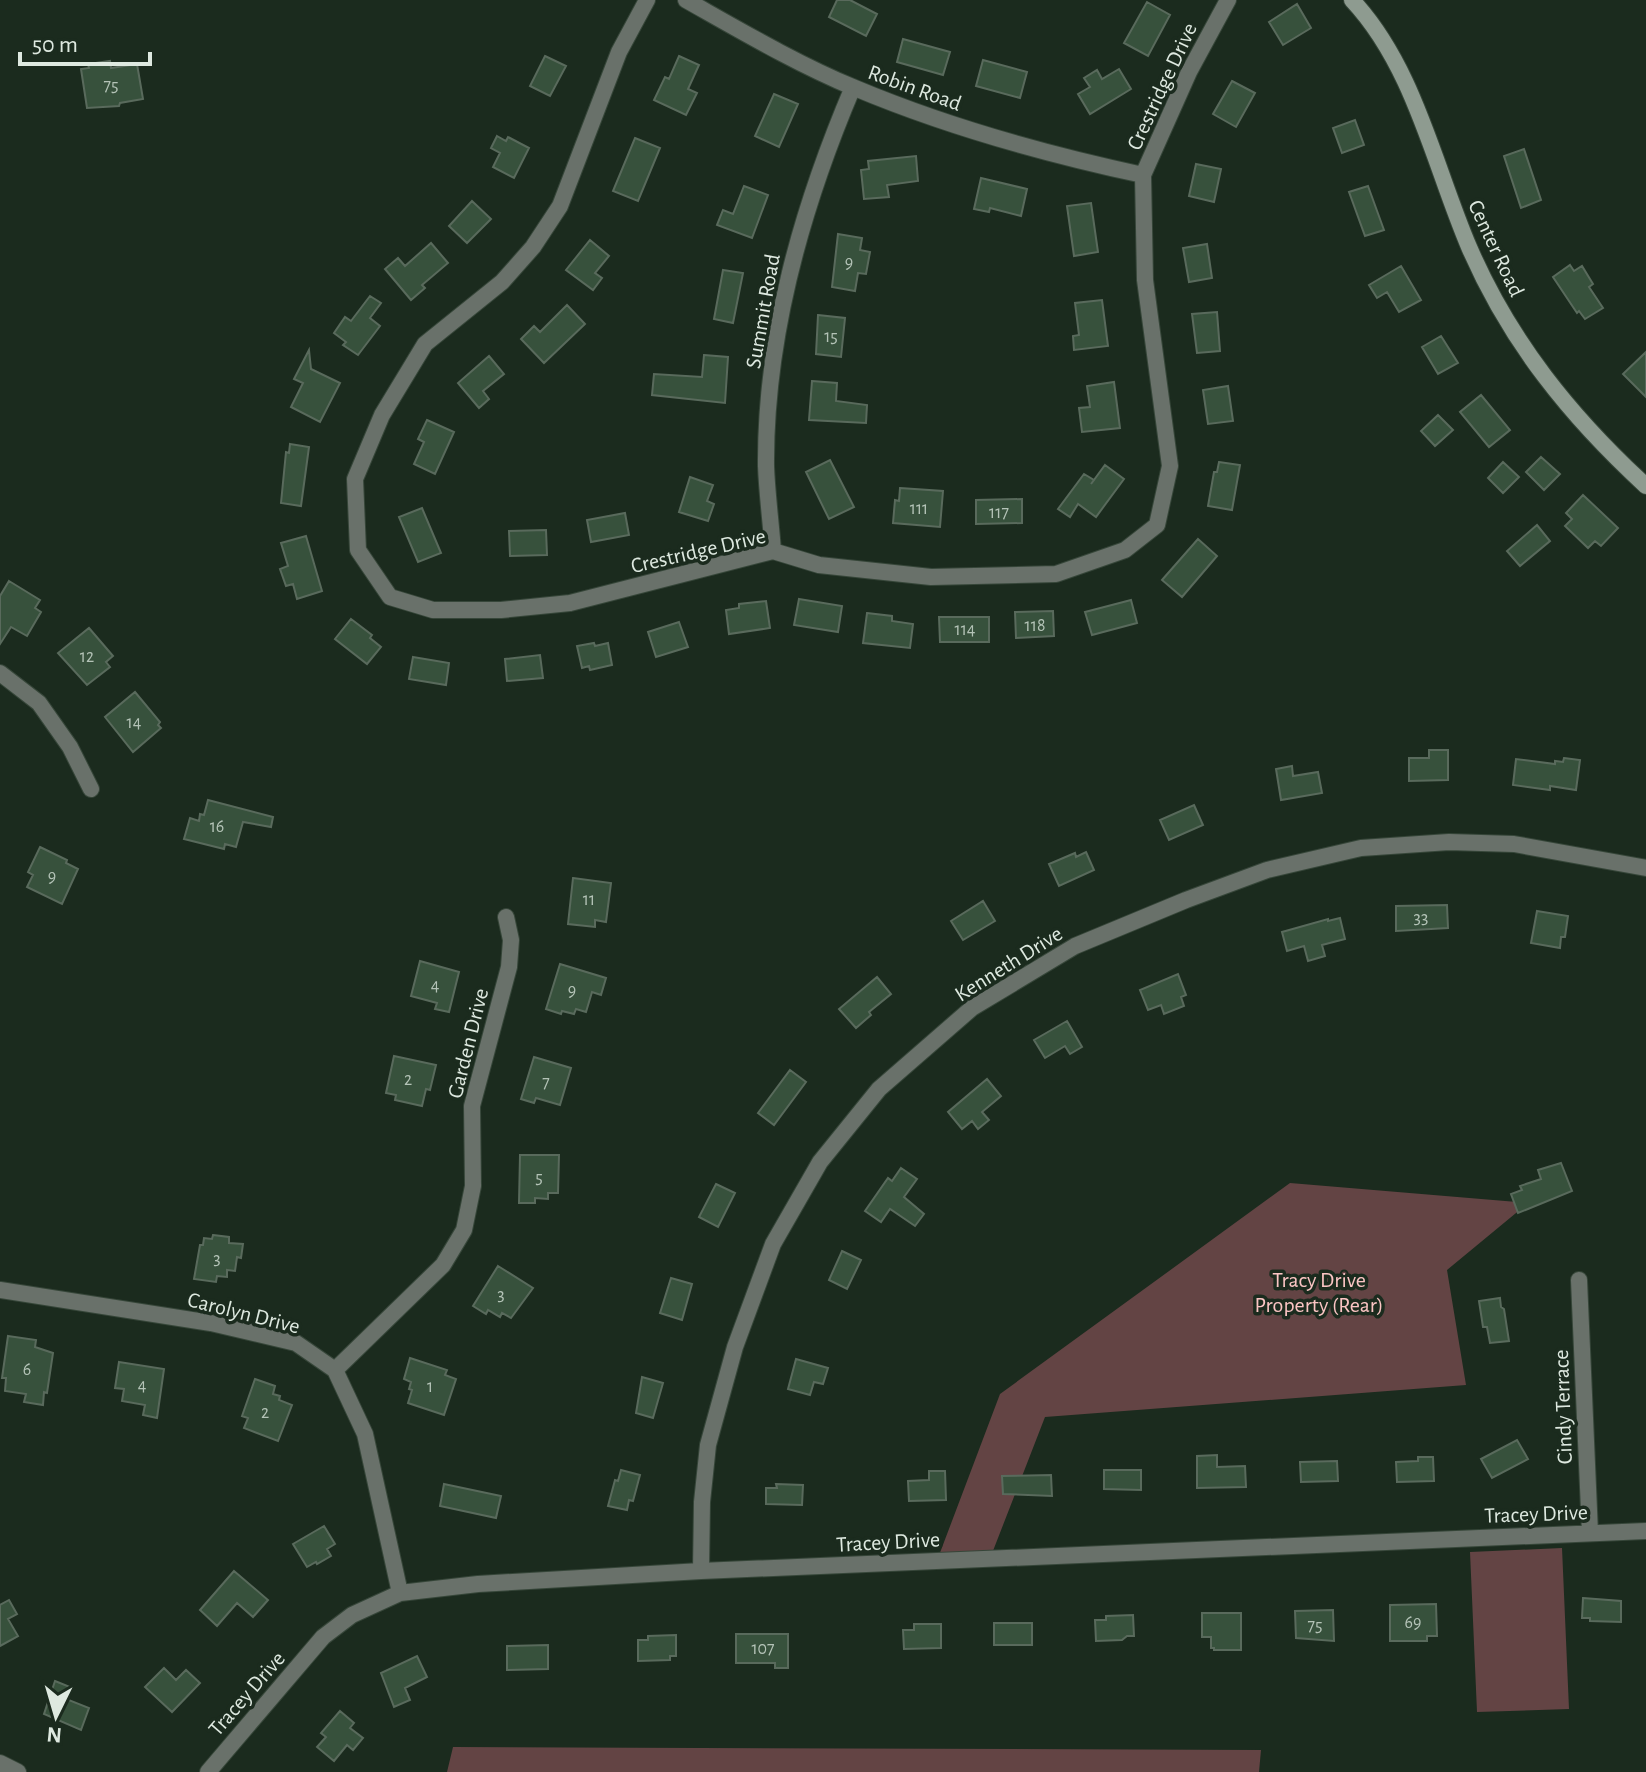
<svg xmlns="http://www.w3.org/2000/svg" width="1646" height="1772" font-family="'Alegreya Sans',sans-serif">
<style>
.green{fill:#634444}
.building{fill:#37513c;stroke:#596a5c;stroke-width:2}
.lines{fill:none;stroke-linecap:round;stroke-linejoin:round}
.street-casing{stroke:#364639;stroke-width:18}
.secondary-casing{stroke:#364639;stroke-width:18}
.street{stroke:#69716a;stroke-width:16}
.secondary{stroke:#8e9b90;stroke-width:16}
.labels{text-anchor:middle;stroke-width:7;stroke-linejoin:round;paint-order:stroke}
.number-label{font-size:18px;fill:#b4c3b7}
.street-label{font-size:22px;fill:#dee9e0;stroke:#1b2b1e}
.park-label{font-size:22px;fill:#fbc5c4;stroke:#1b2b1e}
</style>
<rect width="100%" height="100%" fill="#1b2b1e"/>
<path class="green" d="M1290 1183 1528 1203 1447 1270 1466 1385 1045 1417 991 1556 938 1558 1000 1394Z
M1562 1548 1569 1709 1477 1712 1470 1552Z
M453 1747 1261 1750 1259 1772H447Z"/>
<path class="building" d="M837 0H850L877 14 866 36 829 17Z
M1147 2 1170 15 1148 56 1124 43Z
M1297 4 1311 28 1283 45 1269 22Z
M903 39 950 52 943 75 897 62Z
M545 56 566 66 550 96 530 86Z
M679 56 699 65 688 89 697 93 686 115 654 100 665 77 669 79Z
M983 60 1027 72 1020 98 976 86Z
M110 61 111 68 137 64 143 99 120 103 119 106 87 108 81 69 89 68 88 64Z
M1119 69 1131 89 1090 114 1078 94 1090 87 1084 78 1097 70 1102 79Z
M1232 81 1255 93 1236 127 1213 114Z
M774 94 798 104 779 147 755 136Z
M1355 120 1364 145 1342 153 1333 128Z
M497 136 506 141 508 137 529 148 514 178 493 167 500 153 491 148Z
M635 138 660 148 638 201 613 191Z
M1524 149 1541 200 1521 208 1504 156Z
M916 156 918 181 887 185 889 197 864 199 861 170 869 169 868 161Z
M1196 164 1221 169 1214 202 1189 196Z
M981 178 1027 189 1021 216 990 208 989 212 974 209Z
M744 186 768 195 752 238 717 225 723 210 733 214Z
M1368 186 1384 230 1365 236 1349 192Z
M472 201 491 219 467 243 449 226Z
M1091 203 1098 252 1074 256 1067 206Z
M838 234 862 238 860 250 870 252 866 274 858 273 855 291 832 287Z
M590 240 609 256 595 273 602 278 593 290 566 270Z
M431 243 448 263 422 285 425 288 411 300 385 269 398 258 405 266Z
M1207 244 1212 278 1189 282 1183 248Z
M1570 265 1574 271 1582 266 1593 284 1589 287 1603 308 1585 319 1579 311 1577 313 1553 277Z
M1401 266 1421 300 1399 312 1387 292 1377 298 1369 285Z
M723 270 743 273 733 323 714 319Z
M370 296 381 303 370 318 380 326 358 355 343 345 346 342 334 333 345 317 351 321Z
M1102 300 1108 346 1074 350 1073 336 1079 335 1075 303Z
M567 305 585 324 544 363 521 339 534 326 540 332Z
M1217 312 1220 351 1197 353 1192 314Z
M818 315 845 318 841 357 816 354Z
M1441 336 1458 363 1438 374 1422 347Z
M309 350 311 369 340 383 320 422 291 407 303 383 294 379Z
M1646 352V397L1623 374Z
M704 355 728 357 725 403 652 395 654 374 702 377Z
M489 356 504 374 483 391 489 399 479 408 458 383Z
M812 381 837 383 836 401 867 405 866 423 809 420Z
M1114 382 1120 428 1082 432 1079 408 1090 407 1087 386Z
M1228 386 1233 421 1208 424 1203 390Z
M1481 395 1510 430 1489 447 1460 412Z
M1438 415 1453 430 1435 446 1421 431Z
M427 420 454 432 435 474 414 464 424 442 418 439Z
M290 444 309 447 301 506 281 503 286 452 289 453Z
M1541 457 1560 474 1544 490 1526 472Z
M830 460 854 507 829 519 806 472Z
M1219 462 1240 465 1232 510 1208 506 1214 472H1217Z
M1503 462 1519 477 1503 493 1488 478Z
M1105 465 1124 479 1096 517 1078 504 1070 517 1058 509 1084 474 1094 480 1091 484Z
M690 477 713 485 707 501 714 504 708 521 679 512Z
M900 488 943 491 940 527 893 523 895 500 899 501Z
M1583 495 1618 528 1601 546 1595 541 1588 548 1565 526 1572 519 1566 513Z
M1022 499V523L976 524V500Z
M422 508 441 553 418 562 399 517Z
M625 513 629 535 591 542 587 520Z
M1537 525 1550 541 1520 566 1507 551Z
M546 530 547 555 510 556 509 531Z
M306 536 322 591 297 599 293 584 286 586 280 569 288 566 281 543Z
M1198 539 1217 556 1182 597 1162 580Z
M9 581 40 600 35 608 41 612 27 636 11 627 0 644V596Z
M799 599 842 606 838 632 794 625Z
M1131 600 1137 623 1092 635 1085 612Z
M766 601 770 628 729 634 726 610 739 608V604Z
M1053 611 1054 636 1016 638 1015 612Z
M867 613 892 616V621L913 624 910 648 863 643Z
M939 617H989V642H940Z
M351 619 372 635 370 638 381 647 367 664 335 639Z
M679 622 688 647 656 657 648 632Z
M89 628 113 656 106 662 110 667 87 685 58 653Z
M594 643 595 646 608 643 612 665 590 670 589 666 582 668 577 646Z
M540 655 543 678 507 681 505 659Z
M413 657 449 663 446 685 409 679Z
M135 692 160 722 158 725 161 728 133 752 105 717Z
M1429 750H1448V780L1409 781V758H1429Z
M1564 758 1580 760 1576 790 1550 786V790L1513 785 1516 759 1555 764V761L1563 762Z
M1292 766 1293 776 1318 772 1322 793 1281 800 1276 769Z
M208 800 273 817 271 827 243 822 236 847 225 844 224 849 184 839 190 818 199 821 200 814 204 815Z
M1194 805 1203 825 1169 840 1160 820Z
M40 847 67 860 66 863 78 869 62 904 27 887 33 875 28 872Z
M1086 852 1094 870 1059 886 1049 864 1075 853 1076 857Z
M573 878 611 883 606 922 595 920V927L568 924Z
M983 901 995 921 963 940 951 921Z
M1447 905 1448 928 1396 931V906Z
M1537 911 1568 916 1565 937H1561L1560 948 1531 943Z
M1340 918 1345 939 1322 945 1325 956 1308 961 1304 946 1287 951 1282 932 1328 919V921Z
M420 961 459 972 449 1012 435 1009 437 1003 411 996Z
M560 964 606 978 601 995 592 992 586 1012 576 1009 574 1014 562 1011 561 1014 546 1009Z
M1178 974 1186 995 1181 997 1184 1006 1164 1014 1161 1005 1148 1010 1140 990Z
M877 977 891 994 869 1012 871 1015 856 1028 839 1009Z
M1067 1021 1082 1047 1070 1054 1065 1046 1045 1058 1034 1040Z
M394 1056 436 1065 430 1090 426 1089 422 1106 395 1100 396 1095 386 1093Z
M534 1057 571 1068 560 1105 536 1098 534 1103 521 1099Z
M790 1070 806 1082 774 1125 758 1113Z
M987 1079 1001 1096 982 1112 989 1120 978 1129 972 1121 962 1129 948 1112Z
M520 1155H559L558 1193H548V1199L535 1198V1203H519Z
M1561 1163 1572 1191 1518 1213 1511 1194 1522 1190 1520 1186 1541 1179 1538 1170Z
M901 1168 917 1179 904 1197 924 1214 915 1226 890 1209 881 1222 865 1211 888 1178 892 1181Z
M716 1184 735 1193 718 1227 699 1217Z
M213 1235 229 1237V1243L243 1244 241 1258 237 1257 235 1271 227 1270V1277L217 1276 216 1282 194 1279 200 1245H203L204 1238 212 1239Z
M842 1251 861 1260 847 1289 829 1280Z
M498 1266 533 1288 511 1318 502 1313 500 1317 488 1310 486 1314 473 1306Z
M671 1278 692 1284 682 1320 660 1313Z
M1500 1298 1501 1307 1504 1309 1509 1341 1490 1343 1487 1327H1483L1479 1301Z
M8 1336 36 1340 35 1347 53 1353 47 1393 44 1392 43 1405 24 1402 26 1394 5 1391 6 1378H2Z
M410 1358 447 1370 445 1375 456 1379 444 1415 408 1403 412 1390 409 1389 411 1382 404 1379Z
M796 1359 828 1368 823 1384 814 1382 810 1395 788 1389Z
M119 1362 164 1369 157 1418 143 1415 145 1405 122 1401 124 1389 115 1388Z
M642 1377 663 1383 653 1418 636 1413Z
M255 1379 275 1386 273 1394 280 1396 279 1400 292 1405 278 1441 244 1428 248 1418 242 1416Z
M1517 1440 1528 1459 1492 1478 1481 1459Z
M1217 1455V1467L1245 1466 1246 1487 1197 1488V1456Z
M1418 1457H1433L1434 1481 1397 1482 1396 1462 1418 1461Z
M1337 1461 1338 1481 1301 1482 1300 1462Z
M621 1470 640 1475 633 1501 629 1500 627 1510 608 1506 615 1480 618 1481Z
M1104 1470H1141V1490L1104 1489Z
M929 1471H945L946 1500 909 1501 908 1481 929 1480Z
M1051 1475 1052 1496 1003 1494 1002 1476Z
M444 1484 501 1496 496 1518 440 1506Z
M776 1484 803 1485 802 1505 766 1504V1488H777Z
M324 1526 335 1544 327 1549 331 1556 317 1564 316 1562 307 1567 293 1544Z
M234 1571 268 1600 253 1617 237 1603 217 1626 200 1610Z
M1583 1598 1621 1601V1622L1590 1621V1618H1582Z
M9 1600 17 1614 8 1619 18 1636 0 1646V1605Z
M1436 1604 1437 1636H1427V1641H1390V1605Z
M1333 1610 1334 1641 1296 1638 1295 1611Z
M1202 1613H1241V1650H1214V1648H1211V1637H1202Z
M1133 1615 1134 1636H1127L1122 1640 1096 1641 1095 1620H1106V1616Z
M994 1623H1032V1645H994Z
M914 1624H941V1648L904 1649 903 1630H914Z
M736 1634H788V1668H775V1663H736Z
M676 1635V1656H670V1660L638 1661V1640H648V1636Z
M548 1645V1669L507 1670V1646Z
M417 1656 427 1677 405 1688 410 1700 394 1707 381 1673Z
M164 1668 176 1680 186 1670 200 1683 172 1712 145 1687Z
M55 1681 70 1687 66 1699 89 1708 81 1730 44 1714Z
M340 1711 354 1723 350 1728 363 1738 353 1750 347 1745 334 1761 317 1747 326 1737 321 1733Z"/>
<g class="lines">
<defs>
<path id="street" d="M647 0 619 52 560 206 533 247 502 282 425 344 382 415 355 479 358 550 390 597 433 610H501L570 603 773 551 819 565 931 577 1056 574 1125 550 1157 525 1170 466 1145 280 1143 175 1189 72 1228 0
M686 0C741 31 797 64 855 88 948 127 1045 154 1143 175
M773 551C771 523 767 494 766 466 765 335 802 207 853 87
M0 673 39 703 70 747 91 789
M1579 1280 1590 1533
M0 1290 211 1323 296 1343 335 1370 365 1434 400 1593
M335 1370 443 1265 464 1230 473 1186 472 1106 509 967 511 940 506 917
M701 1571 702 1502 708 1445 735 1347 773 1244 820 1162 879 1089 972 1008 1075 946 1186 900 1267 870 1361 848 1449 842 1514 844 1646 868
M0 1763 18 1772
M208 1772 323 1637 352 1615 400 1593 478 1584 701 1571 1646 1531"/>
<path id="secondary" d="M1352 0C1414 66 1434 165 1469 247 1510 342 1571 417 1646 486"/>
</defs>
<use href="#street" class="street-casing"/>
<use href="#secondary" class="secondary-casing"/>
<use href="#street" class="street"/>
<use href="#secondary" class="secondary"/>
</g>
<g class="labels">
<g class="number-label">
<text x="111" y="91">75</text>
<text x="849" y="268">9</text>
<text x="831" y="342">15</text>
<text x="919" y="514">111</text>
<text x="999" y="518">117</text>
<text x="1035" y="631">118</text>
<text x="965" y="635">114</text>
<text x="87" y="662">12</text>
<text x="134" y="728">14</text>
<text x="217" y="832">16</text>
<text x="52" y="882">9</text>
<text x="589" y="905">11</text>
<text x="1421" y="923">33</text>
<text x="435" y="991">4</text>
<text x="572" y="996">9</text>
<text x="408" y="1085">2</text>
<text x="546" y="1088">7</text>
<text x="539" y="1183">5</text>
<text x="217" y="1264">3</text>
<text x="501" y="1300">3</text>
<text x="27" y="1375">6</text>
<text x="142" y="1391">4</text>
<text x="430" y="1392">1</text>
<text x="265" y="1418">2</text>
<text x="1413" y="1628">69</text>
<text x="1315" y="1631">75</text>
<text x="763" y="1654">107</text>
</g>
<g class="street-label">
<text transform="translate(1161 86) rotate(-65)" y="8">Crestridge Drive</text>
<text transform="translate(915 87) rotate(20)" y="8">Robin Road</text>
<text transform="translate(1497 248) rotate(65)" y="8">Center Road</text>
<text transform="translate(762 311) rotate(-80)" y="8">Summit Road</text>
<text transform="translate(698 550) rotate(-13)" y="8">Crestridge Drive</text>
<text transform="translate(1008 963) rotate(-32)" y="8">Kenneth Drive</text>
<text transform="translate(467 1043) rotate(-76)" y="8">Garden Drive</text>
<text transform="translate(244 1312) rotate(14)" y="8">Carolyn Drive</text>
<text transform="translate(1562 1407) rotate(-92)" y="8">Cindy Terrace</text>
<text transform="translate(1536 1513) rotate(-2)" y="8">Tracey Drive</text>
<text transform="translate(888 1541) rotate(-3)" y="8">Tracey Drive</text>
<text transform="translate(246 1693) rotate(-49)" y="8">Tracey Drive</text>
</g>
<g class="park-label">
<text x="1319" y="1287">Tracy Drive<tspan x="1319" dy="25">Property (Rear)</tspan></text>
</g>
</g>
<g transform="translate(56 1716) rotate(185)" stroke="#1b2b1e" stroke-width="6" paint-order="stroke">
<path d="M0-6L14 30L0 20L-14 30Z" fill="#dee9e0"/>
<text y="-12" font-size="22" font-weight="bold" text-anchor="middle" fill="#dee9e0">N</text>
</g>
<path d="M20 52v12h130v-12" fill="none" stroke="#dee9e0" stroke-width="4"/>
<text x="32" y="52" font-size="24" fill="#dee9e0" stroke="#1b2b1e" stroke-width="6" paint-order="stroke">50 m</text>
</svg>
